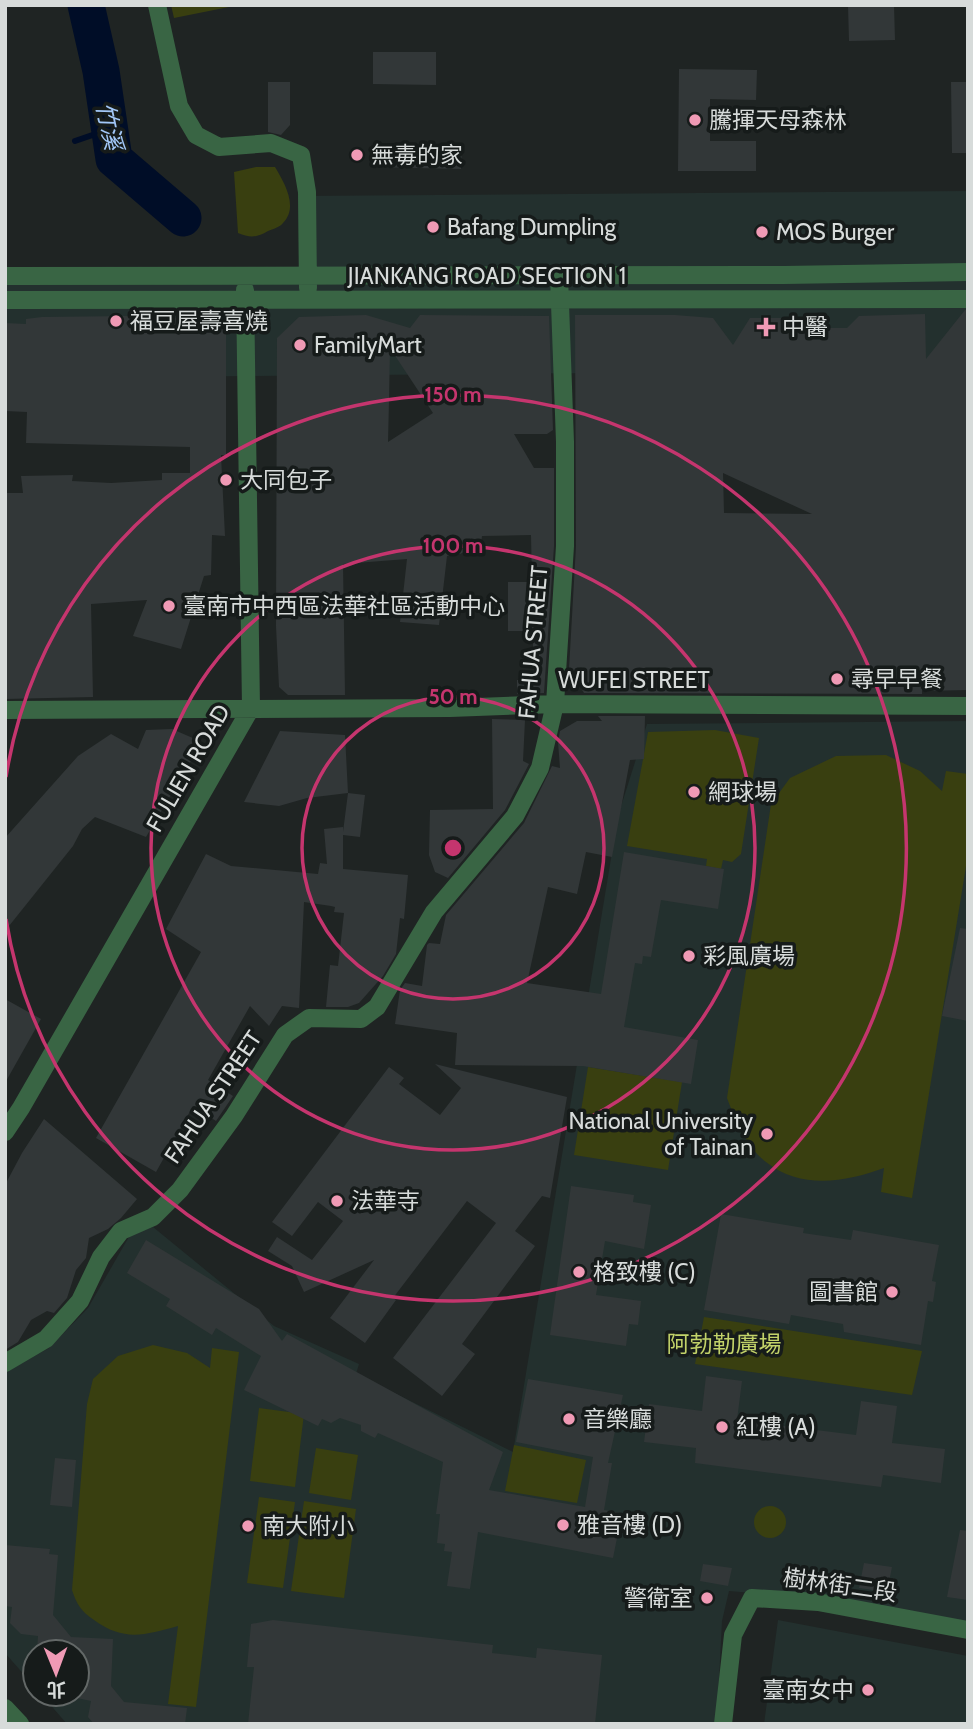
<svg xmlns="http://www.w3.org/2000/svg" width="973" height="1729" font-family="Cabin,'Noto Sans TC',sans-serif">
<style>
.built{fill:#23302e}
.green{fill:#393f10}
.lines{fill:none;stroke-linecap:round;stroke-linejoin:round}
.stream{stroke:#000d27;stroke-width:6}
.river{stroke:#000d27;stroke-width:37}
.building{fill:#323738;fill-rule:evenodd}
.minor{stroke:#396544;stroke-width:18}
.ring{fill:none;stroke:#c5356e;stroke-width:3.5}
.poi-dot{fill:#f09ab5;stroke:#161b1a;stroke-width:2.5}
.labels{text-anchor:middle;stroke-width:7;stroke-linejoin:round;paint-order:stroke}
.poi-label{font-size:23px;fill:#d7dbda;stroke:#161b1a;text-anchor:start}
.street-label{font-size:23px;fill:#d7dbda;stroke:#161b1a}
.park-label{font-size:23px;fill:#c2d269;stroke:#161b1a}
.water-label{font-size:24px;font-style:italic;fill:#a2c7f7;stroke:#161b1a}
.centre{fill:#c5356e;stroke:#161b1a;stroke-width:3.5}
.ring-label{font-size:21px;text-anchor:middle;font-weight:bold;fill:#c5356e;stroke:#161b1a;stroke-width:7;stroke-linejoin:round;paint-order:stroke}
</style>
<rect width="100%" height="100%" fill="#1f2423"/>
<path class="built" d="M968 191V370L5 378V279L299 274 298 196Z
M968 721V1625L808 1598 729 1591 722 1621 718 1699 728 1724H67L41 1694H77V1652H35V1687L5 1653V1372L49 1348 88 1308 130 1235 153 1227 274 1326 359 1364 356 1374 513 1452 618 816 647 724Z
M778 1620 968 1656V1724H764Z"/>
<path class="green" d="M171 5H239L174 18Z
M256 167H275C284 182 299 207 283 223 280 227 273 229 268 231 256 238 250 238 238 233L234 172Z
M715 730 759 738 741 854 732 862 723 860 721 869 706 866 707 859 627 846 648 732Z
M886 755 920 771 942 791 946 771 968 774V854L912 1198 881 1192 884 1168C846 1182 801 1190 766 1162 747 1148 735 1119 727 1098L771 804 790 778 836 756Z
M588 1067 682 1082 668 1170 574 1155Z
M704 1317 922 1351 912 1395 695 1364Z
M153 1345 187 1353 210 1368 212 1348 239 1352 196 1707 168 1704 178 1626C145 1635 124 1642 94 1620 81 1611 77 1605 72 1590L87 1404 93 1379 118 1356Z
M259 1408 304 1414 295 1487 250 1481Z
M514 1445 586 1460 577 1503 505 1491Z
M316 1448 358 1455 351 1500 309 1493Z
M259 1497 295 1502 283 1588 247 1583Z
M304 1501 356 1509 344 1598 291 1591Z
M754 1522a16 16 0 1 1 32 0a16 16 0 1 1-32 0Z"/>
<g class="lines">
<path class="stream" d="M75 141 110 129"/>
<path class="river" d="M86 5 101 71 114 159 183 218"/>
</g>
<path class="building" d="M848 5H894L895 40 849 41Z
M373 52H436V85L373 84Z
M679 69 757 70 756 100 710 99V141H756V171H678Z
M268 82H290V125L281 135 268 132Z
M951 82H968V153H952Z
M372 144 462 147 461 169 372 167Z
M965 310H968V690L922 691V694L584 693 569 669 576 546 575 315H675L713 318 733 345 750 318H789V328H847L859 316 925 314 926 359ZM723 473 812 514 724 513Z
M366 315 410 328 420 315 549 316 553 430 547 434H514L534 468H554V546L544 693 517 694V680L533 679V631H508V582H532L531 535 482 536 481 543 460 554 447 556 439 625 400 622 407 559 343 564 345 695H288L279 687 276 626 277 338 299 317ZM390 348 433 413 388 442 389 401Z
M42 317 130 316 213 319 226 331V455H221L225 536 212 535 211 575 204 576 181 649 133 636 147 600 91 604 93 697 5 699V493H23L21 476 73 475 72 481 111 483 162 480V473H190V447L26 443 27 412 5 411V323L26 324V319Z
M598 716H645L644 759 630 760 612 857 586 852 577 894 548 887 527 983 601 994 624 852 724 869 718 909 661 900 651 957 643 956 642 964 635 963 624 1027 698 1040 691 1084 583 1066 455 1065 457 1033 395 1024 400 990 405 983 422 986 427 945 429 943 440 944 446 915 524 823 552 766 560 768 558 742 560 731 577 721H602Z
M492 719 525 720 523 761 529 764 505 810 448 878 435 872 429 855 430 810 493 809Z
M172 729 202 742 146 837 95 817 82 829 73 846 5 931V838L78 756 111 734 138 749 146 730Z
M280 731 345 735 348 793 307 798 279 806 244 802Z
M348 793 365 795 360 837 343 835V869L408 875 404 919 400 918 396 954 383 976 359 1003 348 1007H326L330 965 338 966 344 913 334 912 335 907 331 906 304 902 299 1008 282 1006 269 1026 250 1006 208 1080 233 1096 216 1121 193 1106 156 1172 96 1138 201 952 166 929 206 854 231 866 318 874 320 863 327 864 324 829 343 827V832Z
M960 928 968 929V1021L942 1016Z
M5 999 41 1019 5 1083Z
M435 1064 567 1097 550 1198 542 1196 515 1231 535 1246 462 1344 475 1354 442 1396 393 1358 496 1223 467 1201 393 1298 396 1300 365 1343 330 1318 374 1260 304 1292 292 1266 268 1251 277 1237 312 1260 343 1221 318 1202 292 1236 272 1222 389 1067 404 1078 399 1084 440 1115 461 1088Z
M44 1119 137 1199 121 1218 108 1229 89 1238 86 1258 76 1270 67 1298 54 1313 47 1311 31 1320 18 1342 5 1350V1185L22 1153Z
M571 1186 634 1195 633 1202 651 1205 644 1249 605 1241 596 1295 641 1301 638 1325 629 1324 626 1346 550 1335Z
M721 1214 804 1228 803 1233 851 1240 853 1230 939 1245 932 1281 936 1282 933 1302 928 1301 921 1345 844 1332 843 1324 791 1315 789 1324 704 1310Z
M146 1240 259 1309 282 1341 287 1334 503 1452 489 1490 585 1507 593 1457 516 1442 528 1379 623 1395 608 1463H612L604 1510 622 1513 613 1558 478 1532 470 1589 447 1586 452 1552 444 1551 445 1544 437 1543 440 1514H436L443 1462 378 1433 375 1438 361 1431V1425L340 1418 331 1423 322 1419 318 1426 244 1390 261 1356 216 1328 212 1335 166 1306 170 1299 127 1273Z
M706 1376 742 1381 737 1420 856 1435 861 1401 897 1406 892 1443 945 1449 941 1483 883 1475 881 1487 695 1463 696 1448 644 1442 649 1404 702 1411Z
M55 1458 76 1460 72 1507 50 1505Z
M960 1530 968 1531V1600L947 1597Z
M5 1545 50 1549 49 1554 58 1555 53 1615 71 1637 113 1639 111 1686 124 1702 187 1708 185 1724H94L88 1717 91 1701 77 1698V1652H37L38 1636 21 1634 10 1623 12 1607 5 1606Z
M864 1563 892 1567 887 1592 859 1588Z
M703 1564 732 1568 728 1586 700 1581Z
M273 1620 493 1645 492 1653 536 1658 537 1648 602 1655 595 1724H248L254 1667H247L251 1624Z"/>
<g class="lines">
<path class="minor" d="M157 5 179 106 196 135 219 147 271 143 301 155 307 192 308 288
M5 276 784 275 968 272
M5 300 968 299
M5 710 450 708 555 704 968 706
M5 1132 21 1108 251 708 245 290
M5 1363 46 1339 80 1301 101 1257 121 1231 153 1217 180 1190 234 1116 285 1035 309 1018 361 1019 377 1007 434 912 515 816 540 768 555 704 565 546V442L559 276
M5 1708 20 1724
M723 1724 733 1635 752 1598 818 1602 968 1630"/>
</g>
<g class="ring">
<circle cx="453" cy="848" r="151"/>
<circle cx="453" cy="848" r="302"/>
<path d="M6 777A453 453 0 1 1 6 919"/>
</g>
<g class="poi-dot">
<circle cx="695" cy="120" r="7"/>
<circle cx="357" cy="155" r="7"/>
<circle cx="433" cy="227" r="7"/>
<circle cx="762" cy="232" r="7"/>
<circle cx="116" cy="321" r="7"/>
<path d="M762.5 316.5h7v7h7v7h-7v7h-7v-7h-7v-7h7z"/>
<circle cx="300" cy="345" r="7"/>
<circle cx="226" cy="480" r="7"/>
<circle cx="169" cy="606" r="7"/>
<circle cx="837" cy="679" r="7"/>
<circle cx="694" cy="792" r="7"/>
<circle cx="689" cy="956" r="7"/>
<circle cx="767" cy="1134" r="7"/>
<circle cx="337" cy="1201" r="7"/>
<circle cx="579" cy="1272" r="7"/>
<circle cx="892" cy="1292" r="7"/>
<circle cx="569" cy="1419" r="7"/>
<circle cx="722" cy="1427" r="7"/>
<circle cx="563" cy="1525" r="7"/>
<circle cx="248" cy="1526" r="7"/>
<circle cx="707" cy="1598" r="7"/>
<circle cx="868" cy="1690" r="7"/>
</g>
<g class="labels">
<g class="poi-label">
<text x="709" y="128">騰揮天母森林</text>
<text x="371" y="163">無毒的家</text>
<text x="447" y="235">Bafang Dumpling</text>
<text x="776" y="240">MOS Burger</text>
<text x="130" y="329">福豆屋壽喜燒</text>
<text x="782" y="335">中醫</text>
<text x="314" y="353">FamilyMart</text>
<text x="240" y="488">大同包子</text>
<text x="183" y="614">臺南市中西區法華社區活動中心</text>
<text x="851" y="687">尋早早餐</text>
<text x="708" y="800">網球場</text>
<text x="703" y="964">彩風廣場</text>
<text x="753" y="1129" text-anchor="end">National University<tspan x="753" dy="26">of Tainan</tspan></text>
<text x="351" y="1209">法華寺</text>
<text x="593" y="1280">格致樓 (C)</text>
<text x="878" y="1300" text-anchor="end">圖書館</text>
<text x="583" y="1427">音樂廳</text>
<text x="736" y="1435">紅樓 (A)</text>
<text x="577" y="1533">雅音樓 (D)</text>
<text x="262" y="1534">南大附小</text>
<text x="693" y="1606" text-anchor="end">警衛室</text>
<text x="854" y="1698" text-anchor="end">臺南女中</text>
</g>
<g class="street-label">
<text x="487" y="284">JIANKANG ROAD SECTION 1</text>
<text transform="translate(533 642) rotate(-85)" y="8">FAHUA STREET</text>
<text x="634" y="688">WUFEI STREET</text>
<text transform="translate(188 768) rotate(-60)" y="8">FULIEN ROAD</text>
<text transform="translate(213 1097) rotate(-56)" y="8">FAHUA STREET</text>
<text transform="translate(840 1585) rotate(8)" y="8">樹林街二段</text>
</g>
<g class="park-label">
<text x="724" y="1352">阿勃勒廣場</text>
</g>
<g class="water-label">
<text transform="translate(109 126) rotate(78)" y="8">竹溪</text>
</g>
</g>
<circle cx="453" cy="848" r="10" class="centre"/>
<g class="ring-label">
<text x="453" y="402">150 m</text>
<text x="453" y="553">100 m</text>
<text x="453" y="704">50 m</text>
</g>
<rect width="973" height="1729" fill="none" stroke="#d7dbda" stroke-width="14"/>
<g transform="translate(56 1673) rotate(179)"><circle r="33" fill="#161b1a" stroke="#636867" stroke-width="2"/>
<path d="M0-5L12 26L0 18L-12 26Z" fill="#f09ab5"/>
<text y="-10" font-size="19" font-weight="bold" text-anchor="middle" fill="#d7dbda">北</text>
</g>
</svg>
